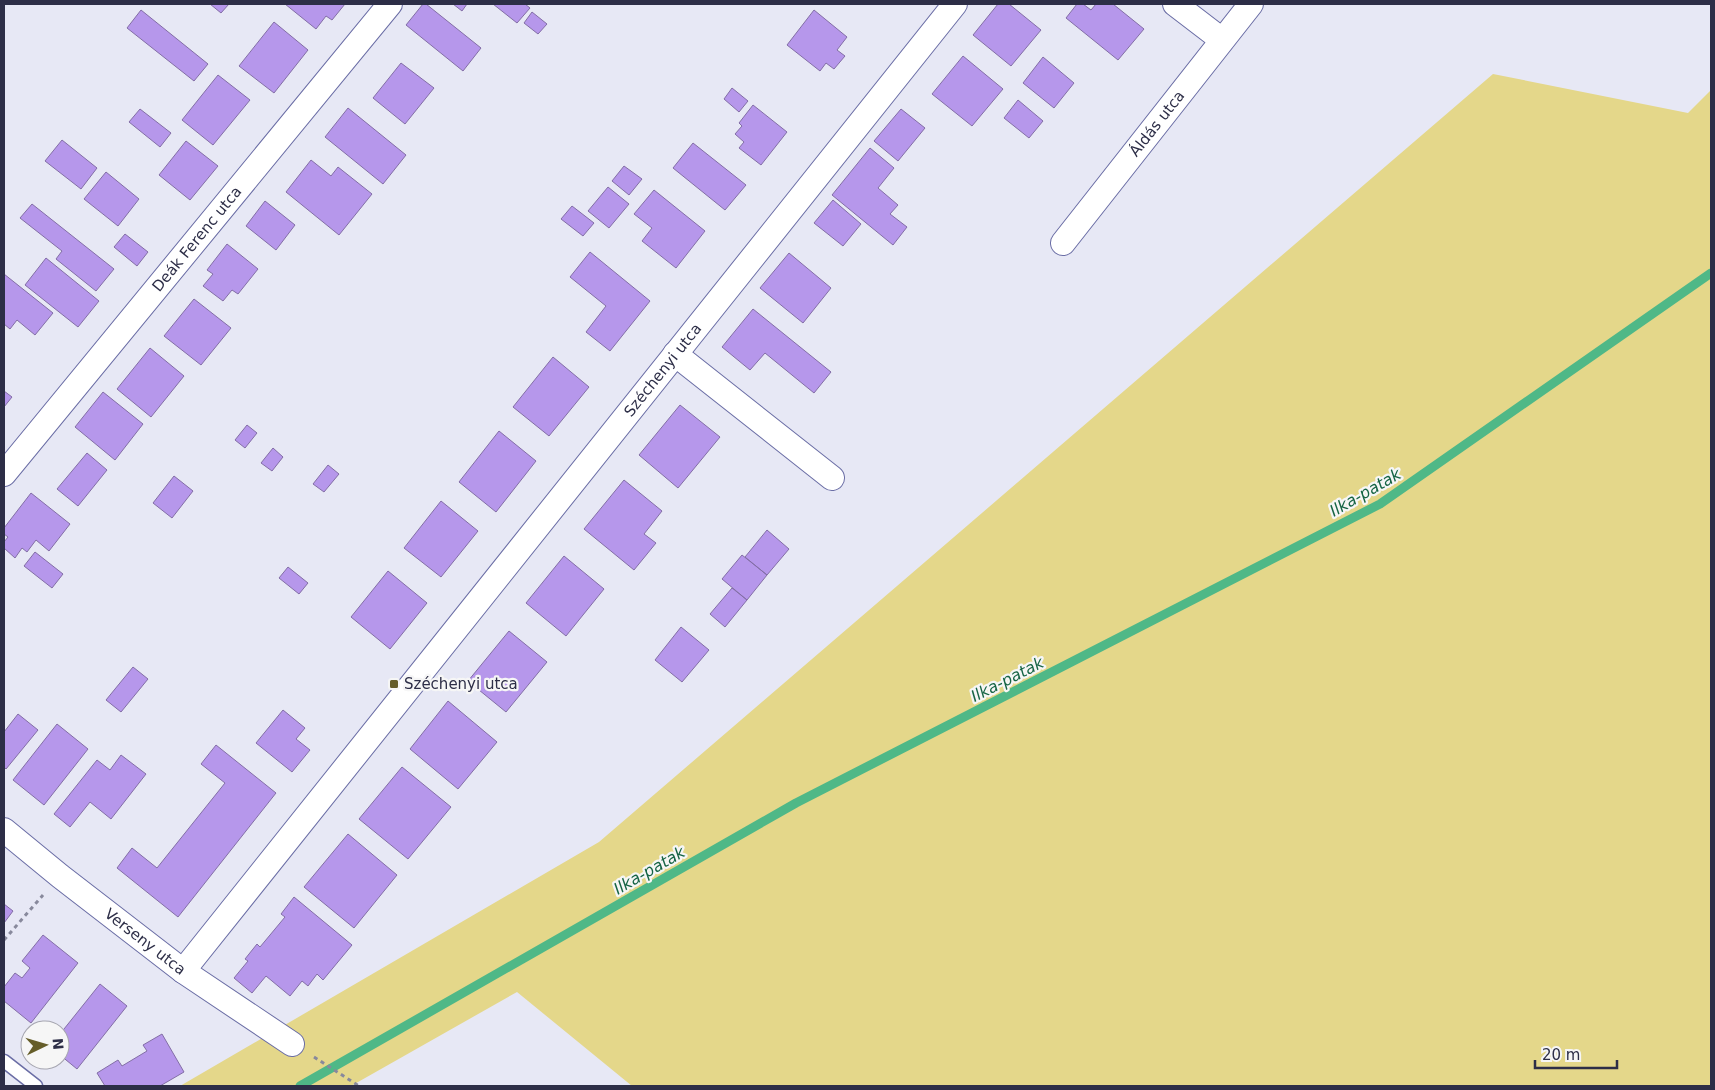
<svg xmlns="http://www.w3.org/2000/svg" width="1715" height="1090" font-family="'DejaVu Sans',sans-serif">
<style>
.green{fill:#e4d78a}
.lines{fill:none;stroke-linecap:round;stroke-linejoin:round}
.stream{stroke:#4fb887;stroke-width:9}
.building{fill:#b697eb;stroke:#836ea6}
.service-casing{stroke:#6a6da5;stroke-width:15}
.minor-casing{stroke:#6a6da5;stroke-width:26}
.path{stroke:#88899c;stroke-width:3;stroke-dasharray:4 4;stroke-linecap:butt}
.service{stroke:#fff;stroke-width:12}
.minor{stroke:#fff;stroke-width:24}
.poi-dot{fill:#655d29;stroke:#f6f6f6;stroke-width:2}
.labels{text-anchor:middle;stroke-width:4.5;stroke-linejoin:round;paint-order:stroke}
.street-label{font-size:15px;fill:#2d2e47;stroke:#f6f6f6}
.poi-label{font-size:15px;fill:#2d2e47;stroke:#f6f6f6;text-anchor:start}
.water-label{font-size:16px;font-style:italic;fill:#166444;stroke:#f6f6f6}
</style>
<rect width="100%" height="100%" fill="#e7e8f5"/>
<path class="green" d="M1493 74 1688 113 1711 90V1086H632L517 992 351 1086H180L599 842Z"/>
<g class="lines">
<path class="stream" d="M300 1086 796 803 1380 504 1711 273"/>
</g>
<path class="building" d="M210 4H229L221 13Z
M285 4H345L332 20 326 16 316 29Z
M423 4H426L481 48 463 71 406 25Z
M453 4H467L462 11Z
M493 4H525L530 8 517 23Z
M998 4H1009L1041 30 1011 66 973 35Z
M1077 4H1083L1091 10 1096 4H1113L1144 29 1118 60 1066 18Z
M141 10 208 64 194 81 127 28Z
M814 10 847 37 837 50 845 56 834 69 826 63 820 71 787 45Z
M532 12 547 24 538 34 524 23Z
M274 22 308 50 274 93 239 66Z
M963 56 1003 89 972 126 932 94Z
M1043 57 1074 83 1054 108 1023 83Z
M401 63 434 88 405 124 373 98Z
M218 75 250 100 213 145 182 120Z
M732 88 748 101 739 112 724 99Z
M1018 100 1043 121 1029 138 1004 118Z
M753 105 787 132 761 165 739 148 744 142 735 134 742 126 739 123Z
M348 108 406 155 383 184 325 137Z
M140 109 171 133 160 147 129 122Z
M901 109 925 128 898 161 874 141Z
M62 140 97 168 81 189 45 161Z
M186 141 218 166 190 200 159 175Z
M693 143 746 185 725 210 673 168Z
M870 148 894 168 878 188 898 205 890 214 907 227 893 245 832 195Z
M311 160 331 176 338 167 372 194 339 235 286 192Z
M624 166 642 179 629 195 612 181Z
M106 172 139 199 118 226 84 199Z
M608 187 629 204 609 228 588 211Z
M654 190 705 231 676 268 642 241 652 228 634 214Z
M833 200 861 224 843 246 814 223Z
M265 201 295 225 276 250 246 226Z
M32 204 114 269 96 291 56 259 62 251 20 218Z
M572 206 594 223 583 236 561 219Z
M125 234 148 252 137 266 114 247Z
M227 244 258 269 238 294 232 290 223 301 203 286 213 274 207 270Z
M590 252 650 301 610 351 586 332 606 306 570 277Z
M789 253 831 288 803 323 760 288Z
M46 258 99 301 78 327 25 285Z
M4 274 53 313 35 335 17 320 10 329 4 324Z
M194 299 231 328 201 365 164 336Z
M753 309 831 372 814 393 765 353 750 370 722 347Z
M150 348 184 376 151 417 117 389Z
M553 357 589 387 549 436 513 407Z
M4 391 12 397 4 407Z
M103 392 143 424 115 460 75 427Z
M680 405 720 437 678 488 639 455Z
M247 425 257 433 245 448 235 440Z
M499 431 536 461 496 512 459 482Z
M273 448 283 457 272 471 261 463Z
M87 453 107 470 78 506 57 489Z
M328 465 339 474 324 492 313 484Z
M174 476 193 491 172 518 153 503Z
M624 480 662 511 644 534 656 543 634 570 584 529Z
M31 493 70 524 49 551 36 540 27 552 22 548 15 558 4 548V542L8 537 4 534V528Z
M441 501 478 531 441 577 404 548Z
M767 530 789 549 767 575 745 557Z
M35 552 63 574 52 588 24 566Z
M742 555 767 575 747 600 722 579Z
M564 556 604 589 566 636 526 603Z
M288 567 308 583 299 594 279 578Z
M388 571 427 603 390 649 351 617Z
M732 588 747 600 725 627 710 614Z
M681 627 709 650 682 682 655 660Z
M509 631 547 662 506 712 468 681Z
M133 667 148 679 121 712 106 700Z
M448 701 497 742 458 789 410 749Z
M283 710 305 728 296 739 310 750 292 772 256 743Z
M18 714 38 730 6 769 4 767V732Z
M57 724 88 749 44 805 13 780Z
M216 745 276 793 178 917 117 868 132 848 157 868 225 783 201 764Z
M121 755 146 774 111 819 90 802 70 827 54 814 97 760 110 770Z
M402 767 451 807 408 859 359 819Z
M348 834 397 875 354 928 304 887Z
M294 897 352 945 323 980 317 974 308 986 302 981 290 996 266 976 252 993 234 978 248 961 245 959 257 944 260 947 285 917 281 914Z
M4 904 13 911 4 923Z
M43 935 78 963 31 1023 4 1001V987L15 973 22 978 30 968 22 961Z
M100 984 127 1006 77 1069 60 1055V1034Z
M162 1034 184 1072 160 1086H105L97 1073 118 1060 122 1066 147 1051 143 1045Z"/>
<g class="lines">
<defs>
<path id="service" d="M4 1061 36 1086"/>
<g id="minor">
<path d="M1175 4 1222 40"/>
<path id="s1" d="M1063 243 1251 4"/>
<path d="M675 354 832 478"/>
<path id="s2" d="M4 474 390 4"/>
<path id="s3" d="M4 830 60 876 183 971 292 1044"/>
<path id="s4" d="M183 971 955 4"/>
</g>
</defs>
<use href="#service" class="service-casing"/>
<use href="#minor" class="minor-casing"/>
<path class="path" d="M4 940 43 895
M314 1057 359 1086"/>
<use href="#service" class="service"/>
<use href="#minor" class="minor"/>
</g>
<rect class="poi-dot" x="389" y="679" width="10" height="10" rx="2.5"/>
<g class="labels">
<g class="street-label">
<text dy="5" stroke="none"><textPath href="#s1" startOffset="152">Áldás utca</textPath></text>
<text dy="5" stroke="none"><textPath href="#s2" startOffset="304">Deák Ferenc utca</textPath></text>
<text dy="5" stroke="none"><textPath href="#s4" startOffset="769">Széchenyi utca</textPath></text>
<text dy="5" stroke="none"><textPath href="#s3" startOffset="180">Verseny utca</textPath></text>
</g>
<g class="poi-label">
<text x="404" y="689">Széchenyi utca</text>
</g>
<g class="water-label">
<text transform="translate(1365 492) rotate(-30)" y="6">Ilka-patak</text>
<text transform="translate(1007 679) rotate(-27)" y="6">Ilka-patak</text>
<text transform="translate(649 870) rotate(-30)" y="6">Ilka-patak</text>
</g>
</g>
<rect width="1715" height="1090" fill="none" stroke="#2d2e47" stroke-width="10"/>
<g transform="translate(45 1045) rotate(85)"><circle r="24" fill="#f6f6f6" stroke="#a6a6b0"/>
<path d="M0-4L9 19L0 12L-9 19Z" fill="#655d29"/>
<text y="-8" font-size="14" font-weight="bold" text-anchor="middle" fill="#2d2e47">N</text>
</g>
<path d="M1535 1060v8h82v-8" fill="none" stroke="#2d2e47" stroke-width="2.5"/>
<text x="1542" y="1060" font-size="15" fill="#2d2e47" stroke="#f6f6f6" stroke-width="4" paint-order="stroke">20 m</text>
</svg>
